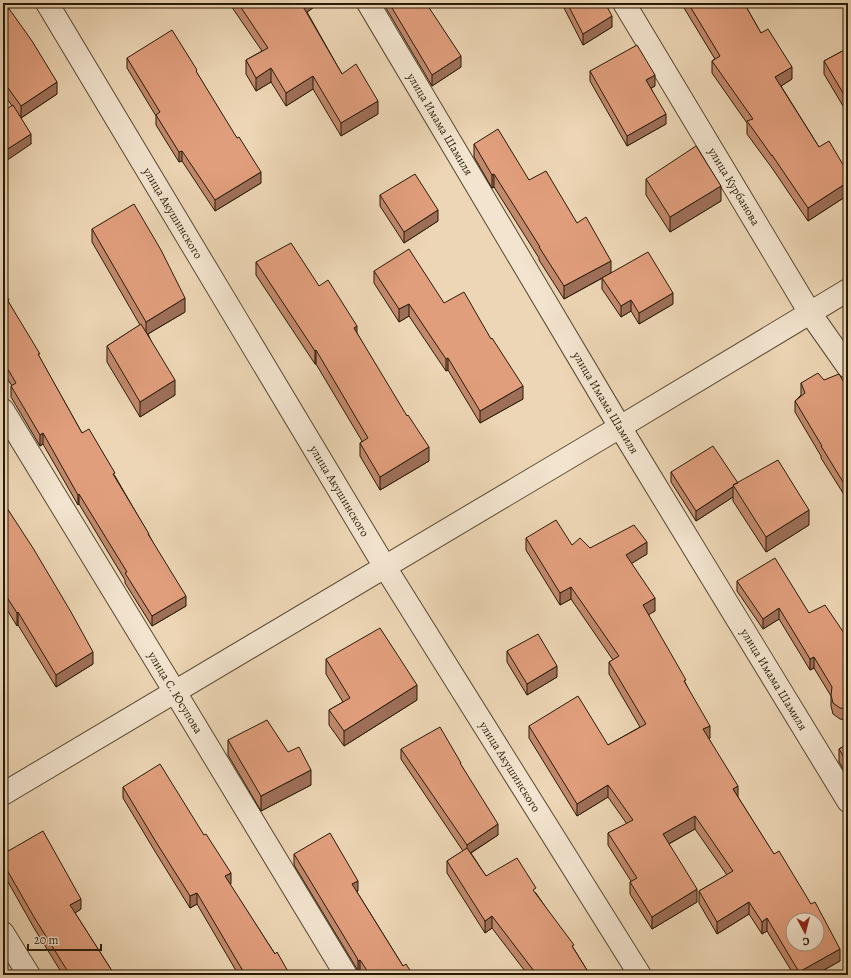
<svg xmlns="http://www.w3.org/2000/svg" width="851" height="978" font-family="Alegreya,serif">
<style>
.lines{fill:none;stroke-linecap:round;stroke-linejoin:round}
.minor-casing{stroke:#594a32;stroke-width:24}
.minor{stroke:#f3e4cf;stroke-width:22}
.wall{fill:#c2886c;stroke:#281b07}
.shaded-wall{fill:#9e6f58;stroke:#281b07}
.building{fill:#e19e7d;stroke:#281b07;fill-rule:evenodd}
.labels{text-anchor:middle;stroke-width:3;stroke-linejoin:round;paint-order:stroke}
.street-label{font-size:12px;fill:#281b07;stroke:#f3e4cf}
</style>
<rect width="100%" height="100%" fill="#edd6b5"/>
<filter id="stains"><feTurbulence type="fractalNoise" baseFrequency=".005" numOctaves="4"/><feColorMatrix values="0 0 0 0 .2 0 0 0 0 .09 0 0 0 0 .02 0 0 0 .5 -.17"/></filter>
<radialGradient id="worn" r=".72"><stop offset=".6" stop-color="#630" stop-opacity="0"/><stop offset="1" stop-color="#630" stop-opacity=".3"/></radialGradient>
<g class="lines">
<defs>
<g id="minor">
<path id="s1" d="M47 3 385 567 640 975"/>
<path id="s2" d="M368 3 620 427 848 801"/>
<path id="s3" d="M624 3 810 313 848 367"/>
<path id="s4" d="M3 410 175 692 346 975"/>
<path d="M3 794 620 427 848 290"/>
<path d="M3 933 29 975"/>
</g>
</defs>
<use href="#minor" class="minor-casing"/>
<use href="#minor" class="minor"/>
</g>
<path class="wall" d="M3 3 57 94 21 118 18 114 31 144 12 106 3 93Z
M229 3H320L307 12 342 74 378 114 341 136 313 89 286 106 271 82 256 91 246 74V60L262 51Z
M383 3H426L461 67 432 86Z
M564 3H605L612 27 583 45 564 8Z
M681 3H744L761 33 792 79 781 86 819 147 848 173V195L808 221 772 168 747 134V123L712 73V61L715 59Z
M848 48V110L846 111 824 74V61Z
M127 58 197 73 261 183 215 211 182 161 179 162 156 125V116L127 68Z
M590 71 655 86 651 88 666 124 627 146 590 81Z
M474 144 529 180 577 223 611 273 673 304 639 324 631 311 621 317 602 289V278L608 275 564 299 539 260V258L494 187 492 188 474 157Z
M646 179 721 201 670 232 646 195Z
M380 195 438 221 404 243 380 206Z
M92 229 185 312 148 334 175 395 140 417 107 362V346L140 325 92 242Z
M256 262 319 286 357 333 429 461 380 490 360 456V443L362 441 316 364H315L256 275Z
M374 271 444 303 523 399 480 423 448 370 446 371 409 316 399 322 374 283Z
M3 289 9 303 82 433 115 476 149 535 186 606 152 626 125 583V580L79 504 78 505 43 444 40 446 11 397V386H12L3 372Z
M824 380 848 389V501L821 458V456L795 412V401L801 395V383Z
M671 472 738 483 809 525 766 552 733 501V497L696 521 671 482Z
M3 502 93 664 56 687 18 625 17 626 3 603Z
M526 538 590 548 647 554 631 563 655 611 648 614 686 684 710 738 709 739 738 797 840 961 815 975H794L767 931 762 934 749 914 717 934 699 903V891L727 875 695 829 669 844 697 902 652 929 630 894V882L631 881 608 845V833L627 824 608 797 577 816 529 738V726L608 745 640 727 609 674V662L613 660 571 599 560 605 526 550Z
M737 581 809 613 848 639V720L840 719 833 714 831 706V696L814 668 810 670 779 619 763 629 737 591Z
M507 651 557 677 527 695 507 662Z
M326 659 417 700 344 746 329 725V710L343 702 326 674Z
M228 740 288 752 311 785 261 811 228 755Z
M848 744V777L839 762V749Z
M401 749 461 765 498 835 471 853 486 876 536 893 574 949 590 975H528L492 928 485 933 447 873V861L463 851 401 759Z
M123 787 231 884 230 885 275 954 238 974 197 904 190 908 156 853 123 798Z
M3 854 81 909 75 913 114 974 125 975H63L34 928 3 873Z
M294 854 358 891 357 892 403 966 413 975H363L360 970 358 972 357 969 294 865Z"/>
<path class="shaded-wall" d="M301 3H320L301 16Z
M612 16V27L583 45V34Z
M461 56V67L432 86V75Z
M792 67V79L775 90V77Z
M271 68V82L256 91V78Z
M655 75V86L646 91V80Z
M313 76V89L286 106V93Z
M57 82V94L21 118V106Z
M848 97V110L846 111V98Z
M378 101V114L341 136V123Z
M666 114V124L627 146V136Z
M31 134V144L3 163V152Z
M182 151V161L179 162V152Z
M261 172V183L215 211V200Z
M494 174V187L492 188V175Z
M848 182V195L808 221V208Z
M721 186V201L670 232V217Z
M438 210V221L404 243V232Z
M611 261V273L564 299V286Z
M673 293V304L639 324V313Z
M185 298V312L146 335V322Z
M631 300V311L621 317V306Z
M409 304V316L399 322V309Z
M357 326V339L354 328Z
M316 350V364H315V351Z
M448 358V370L446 371V359Z
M175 380V395L140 417V402Z
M523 386V399L480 423V411Z
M43 433V444L40 446V435Z
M429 447V461L380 490V477Z
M733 487V497L696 521V511Z
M79 494V504L78 505V495Z
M809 510V525L766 552V537Z
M647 542V554L626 567V555Z
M571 587V599L560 605V593Z
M186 596V606L152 626V616Z
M655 598V611L643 618V605Z
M779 608V619L763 629V619Z
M18 612V625L17 626V613Z
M93 652V664L56 687V675Z
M814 657V668L810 670V659Z
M557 666V677L527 695V684Z
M417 685V700L344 746V731Z
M710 726V738L703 742V729Z
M311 770V785L261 811V796Z
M608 785V797L577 816V804Z
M738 786V798L733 789Z
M695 816V829L663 847V834Z
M498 824V835L467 855V845Z
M231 873V884L225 888V876Z
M358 881V891L352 894V884Z
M697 889V902L652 929V917Z
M197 893V904L190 908V896Z
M81 899V909L70 916V905Z
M749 902V914L717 934V922Z
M492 916V928L485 933V921Z
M767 918V931L762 934V922Z
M840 949V961L815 975H799V972Z
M360 960V970L358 972V961Z"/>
<path class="building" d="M3 3H5L32 41 57 82 21 106 3 81Z
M238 3H301L342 74 356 64 378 101 341 123 313 76 286 93 271 68 256 78 246 60 268 48Z
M389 3H426L461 56 432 75Z
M567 3H605L612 16 583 34Z
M688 3H744L761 33 768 29 792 67 775 77 819 147 829 141 848 173V182L808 208 772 155V156L747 121 753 119 712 61 720 56Z
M172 30 197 70 196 71 237 138 239 137 261 172 215 200 182 151 179 152 156 115 160 112 127 58Z
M637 45 655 75 646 80 666 114 627 136 590 71Z
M848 48V97L846 98 824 61Z
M13 105 31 134 3 152V111Z
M498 129 529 180 546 171 577 223 586 217 611 261 564 286 539 247H540L494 174 492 175 474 144Z
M696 146 721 186 670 217 646 179Z
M415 174 438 210 404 232 380 195Z
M134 204 161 250 185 298 146 322 92 229Z
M291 243 319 286 328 280 357 326 354 328 407 416 408 415 429 447 380 477 360 443 368 438 316 350 315 351 256 262Z
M409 249 444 303 464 292 491 339 492 338 523 386 480 411 448 358 446 359 409 304 399 309 374 271Z
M648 252 673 293 639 313 631 300 621 306 602 278Z
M3 289 9 300 8 301 40 354H38L82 433 89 429 115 473 113 474 149 534H148L186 596 152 616 125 573 127 572 79 494 78 495 43 433 40 435 11 386 16 383 3 361Z
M141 324 175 380 140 402 107 346Z
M818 373 824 380 839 374 848 389V490L821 446H822L795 401 805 393 801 383Z
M713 446 738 483 733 485 734 486 696 511 671 472Z
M778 460 809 510 766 537 733 485Z
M3 502 33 548 71 612 93 652 56 675 18 612 17 613 3 591Z
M556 520 572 545 580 538 590 548 634 525 647 542 626 555 655 598 643 605 686 680 684 681 710 726 703 729 738 786 733 789 774 854 779 851 811 904 815 902 840 949 799 972 767 918 762 922 749 902 717 922 699 891 733 871 695 816 663 834 697 889 652 917 630 882 637 878 608 833 633 820 608 785 577 804 529 726 578 696 608 745 646 724 609 662 619 656 571 587 560 593 526 538ZM793 920H817V944H793Z
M775 558 809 613 825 605 848 639V709L840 708 833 703 831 695 832 687 814 657 810 659 779 608 763 619 737 581Z
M380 628 417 685 344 731 329 710 350 698 326 659Z
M538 634 557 666 527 684 507 651Z
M267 720 288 752 299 747 311 770 261 796 228 740Z
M440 727 461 763H460L498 824 467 845 401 749Z
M848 744V764L839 749Z
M160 764 204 835 206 834 231 873 225 876 275 954 277 952 290 975H237L243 971 197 893 190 896 156 842 123 787Z
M43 831 81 899 70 905 114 974 122 970 125 975H70L34 917 3 863V854Z
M330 833 358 881 352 884 403 966 406 964 413 975H370L360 960 358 961 357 958 294 854Z
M467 848 486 876 517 858 536 888 533 890 574 945 572 946 590 975H537L492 916 485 921 447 861Z
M746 970 749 975H736Z
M848 970V975H845L844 973Z"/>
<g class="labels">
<g class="street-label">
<text dy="4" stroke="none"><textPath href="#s2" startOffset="141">улица Имама Шамиля</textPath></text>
<text dy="4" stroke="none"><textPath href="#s3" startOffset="214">улица Курбанова</textPath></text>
<text dy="4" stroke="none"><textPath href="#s1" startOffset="245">улица Акушинского</textPath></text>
<text dy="4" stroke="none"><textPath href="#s2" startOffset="465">улица Имама Шамиля</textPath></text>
<text dy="4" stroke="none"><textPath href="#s1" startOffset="569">улица Акушинского</textPath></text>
<text dy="4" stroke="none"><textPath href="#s2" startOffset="789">улица Имама Шамиля</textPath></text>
<text dy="4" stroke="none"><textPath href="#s4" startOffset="331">улица С. Юсупова</textPath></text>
<text dy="4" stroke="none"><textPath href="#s1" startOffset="893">улица Акушинского</textPath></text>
</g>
</g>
<rect width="851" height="978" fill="none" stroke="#edd6b5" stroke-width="16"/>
<rect x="4" y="4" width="843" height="970" fill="none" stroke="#281b07" stroke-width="2"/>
<rect x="8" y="8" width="835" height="962" fill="none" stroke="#281b07"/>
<g transform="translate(805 932) rotate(173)"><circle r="19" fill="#f3e4cf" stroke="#a2947f"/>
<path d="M0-3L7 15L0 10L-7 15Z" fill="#8f2418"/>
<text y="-6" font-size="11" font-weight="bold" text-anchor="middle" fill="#281b07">С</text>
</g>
<path d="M28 944v6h73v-6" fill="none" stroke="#281b07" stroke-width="2"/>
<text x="34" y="944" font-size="12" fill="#281b07" stroke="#f3e4cf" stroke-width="3" paint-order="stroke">20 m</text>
<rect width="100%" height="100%" filter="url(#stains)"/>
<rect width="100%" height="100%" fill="url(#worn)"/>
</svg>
